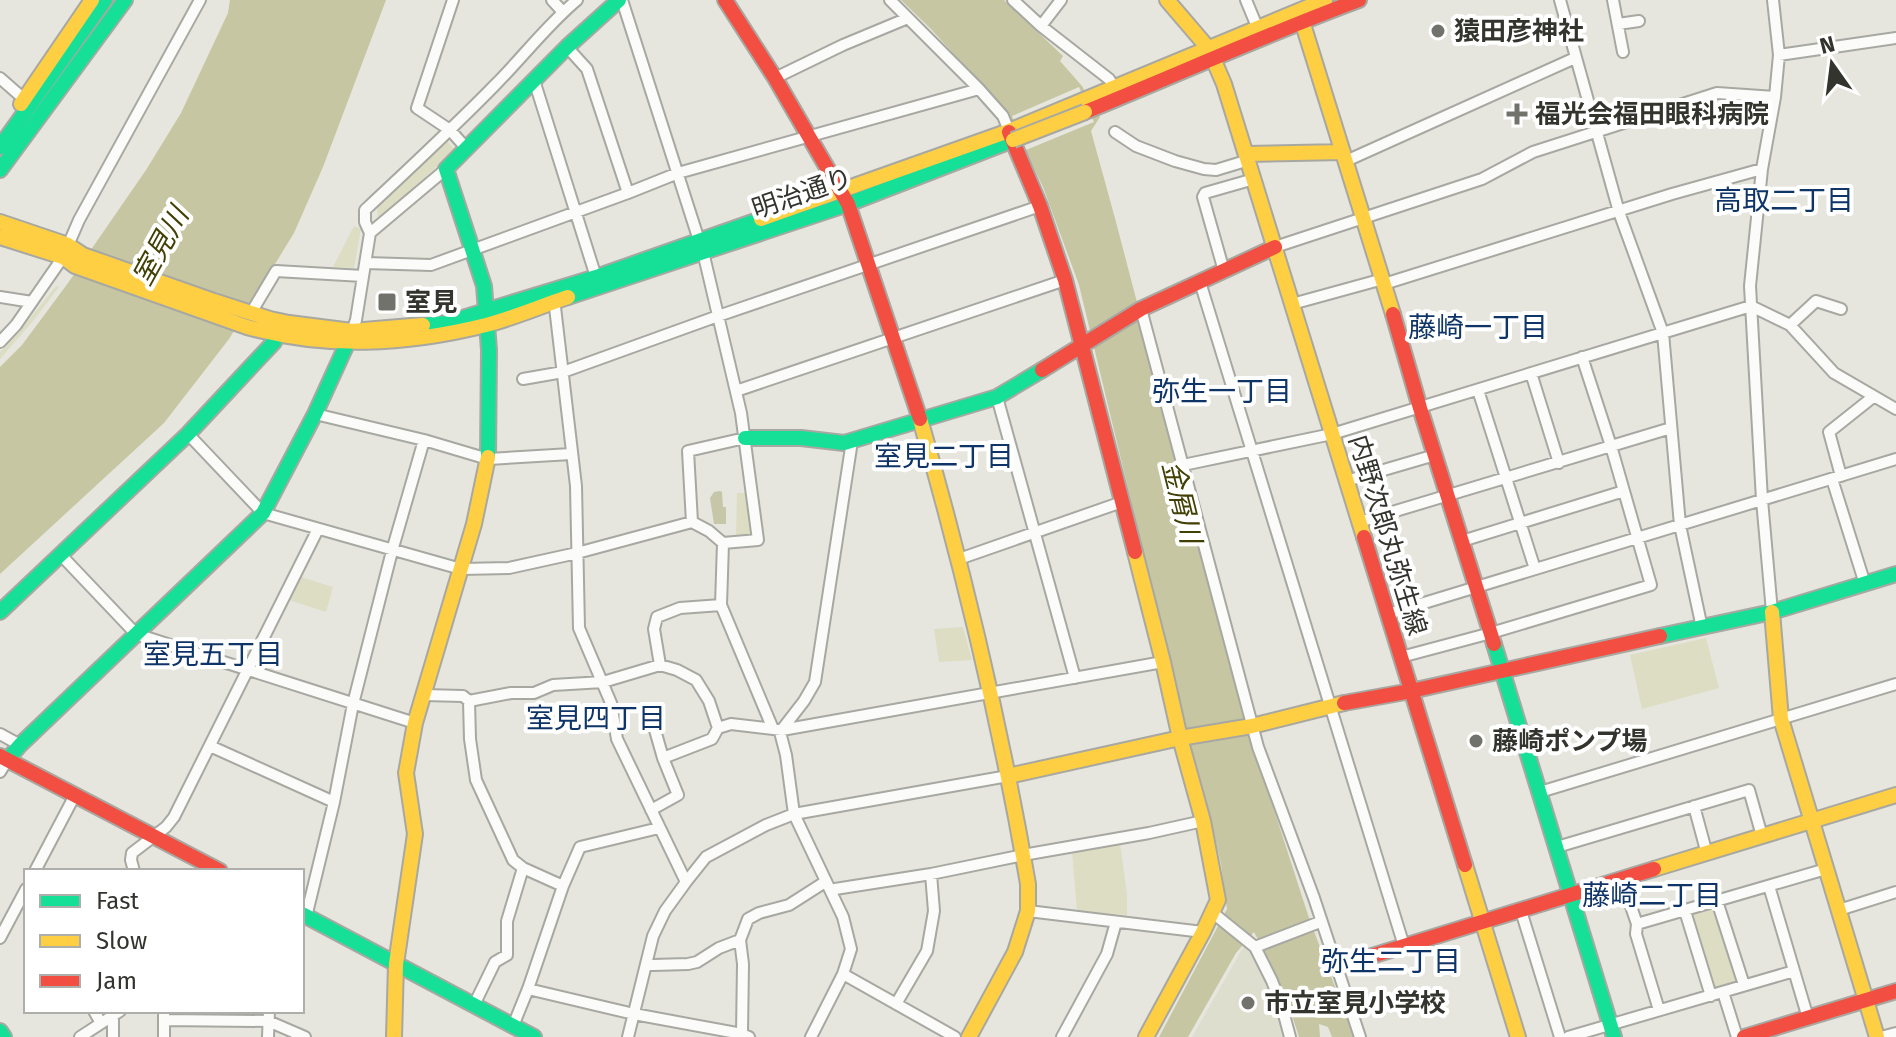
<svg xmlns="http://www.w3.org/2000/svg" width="1896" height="1037" font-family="'Fira Sans','Noto Sans JP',sans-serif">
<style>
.built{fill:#dddece}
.green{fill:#ddddc4}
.forest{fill:#c6c6a8}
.water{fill:#c6c6a2}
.pier{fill:#e6e6de}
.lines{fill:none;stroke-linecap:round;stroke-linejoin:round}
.street-casing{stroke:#a8a8a2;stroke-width:14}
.fast-casing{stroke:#a8a8a2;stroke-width:18}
.slow-casing{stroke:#a8a8a2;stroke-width:18}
.jam-casing{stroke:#a8a8a2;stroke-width:18}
.street{stroke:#fbfbfa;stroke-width:10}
.fast{stroke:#16e098;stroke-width:14}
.slow{stroke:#ffcf43;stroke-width:14}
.jam{stroke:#f24e42;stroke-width:14}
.slow-bridge-casing{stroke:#a8a8a2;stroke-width:18;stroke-linecap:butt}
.slow-bridge{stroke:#ffcf43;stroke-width:14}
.poi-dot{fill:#72726c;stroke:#fff;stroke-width:3}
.labels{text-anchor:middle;stroke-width:8;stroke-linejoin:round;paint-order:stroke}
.poi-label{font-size:26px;font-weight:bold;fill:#34342e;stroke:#fff;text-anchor:start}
.street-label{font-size:26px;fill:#34342e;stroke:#fff}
.neighbourhood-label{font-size:28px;fill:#0f3568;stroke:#fff}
.water-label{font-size:28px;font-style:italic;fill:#424004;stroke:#fff}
</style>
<rect width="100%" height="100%" fill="#e6e6de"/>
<path class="built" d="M1244 946 1262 950 1280 989 1296 1037H1192Z"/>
<path class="green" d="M447 141 455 150 378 220 377 205Z
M354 226 361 229 354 268 333 267Z
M56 286 59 287 34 320 0 359V352L22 328Z
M737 493H749L754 530 749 538 736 537Z
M301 577 333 587 326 612 289 600Z
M963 627 972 660 939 662 934 629Z
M1706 638 1719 688 1642 709 1630 655Z
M1120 843 1127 894V915L1077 911 1072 852Z
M1713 907 1717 909 1738 984 1716 990 1711 987 1691 919 1692 913Z"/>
<path class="forest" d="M720 491 722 492 723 507H726V524H714L710 498 714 492Z"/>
<path class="water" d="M230 0H386L323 167 294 233 229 339 164 423 0 574V367L22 345 68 283 146 170 181 113 228 13Z
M901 0H1004L1063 56 1060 61 1082 86 1100 117 1091 131 1116 222 1252 742 1309 918 1354 1037H1332L1328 1027 1319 1024 1320 1037H1299C1288 1000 1273 966 1254 932L1236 953 1188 1037H1159L1227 909 1221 864 1210 816 1184 721 1079 285 1043 187 1007 113 931 29Z"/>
<path class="pier" d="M1079 87 1094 122 1026 150 1012 116Z"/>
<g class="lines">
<defs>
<path id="street" d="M453 0 417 108 450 130 467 149
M552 0 563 12
M890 0 979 89
M1013 0 1041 26 1109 79 1115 88
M1246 0 1258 29
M1560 0 1619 212 1663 333 1680 525 1702 628
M1613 0 1623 52
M1618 24 1639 21
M1041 26 1061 0
M567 47 587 69 628 193
M1779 55 1896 38
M0 78 24 99
M775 78 843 45 908 18
M534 80 596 277
M1115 132 1136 146 1175 161 1204 169 1216 170 1249 160
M1346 161 1575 58
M370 233 365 222V210C409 169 453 128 495 85 523 57 547 25 577 0
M1275 247 1482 179 1533 152 1717 93 1775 97
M366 263 431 265 628 193 678 173 979 89 1003 116 1009 131
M1224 271 1203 197 1205 193 1254 179
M1200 282 1404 946
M1384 284 1672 194 1762 169
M0 297 32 302
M553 302 555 307 576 486 579 628 611 703 617 739 686 882
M1292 304 1383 279
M1141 309 1258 747 1314 898 1360 1037
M251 313 276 271 363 276
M1790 325 1816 301 1841 309
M352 331 356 320 370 233 446 169
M0 342 16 325 63 257 79 220 200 0
M1531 373 1559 463
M523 379 563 372 718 316 1040 206
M1478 390 1535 569
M736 391 1065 280
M997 397 1075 678
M315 414 424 440 488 459 571 454
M188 434 263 513 461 569 509 568 577 553 692 522 709 531 723 543 758 540 741 413 704 256 622 0
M1183 465 1332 434 1751 306 1790 325 1834 373 1896 409
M1841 476 1829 432 1873 397
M1832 479 1865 584
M1346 481 1435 455
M692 522 688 451 745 438
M1359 522 1671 428
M1462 541 1624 491
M723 543 721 605 773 729
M60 554 136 634 415 723
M959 559 1122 502
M1772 612 1762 500 1750 286 1762 169 1775 97 1779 55 1773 0
M1388 614 1896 459
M1401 657 1491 633 1651 585 1611 446 1582 357
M660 665 654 629 657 617 680 608 721 605
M424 695 463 696 469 701 511 693H534L553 685 603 682 660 665 677 670 696 680 709 701 718 728 712 739 663 758 678 795 651 810
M469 701 470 739 476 780 513 860 523 868 563 886 528 989 513 1026
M649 709 663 758
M718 728 731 724 782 730 1163 662
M0 734 20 745
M210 746 334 802
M0 772 8 759
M1540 792 1896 684
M1694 806 1707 854
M1557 847 1749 790 1762 836
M35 871 75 795
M134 871 131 860 132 853 166 827 174 817 318 529
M1622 880 1637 924 1636 934 1659 1010
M563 886 580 847 659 828
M1769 886 1808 1018
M831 891 835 889 931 874 1023 855 1149 833 1203 821
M1717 901 1744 985
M1839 910 1896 892
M1028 911 1203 932
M1521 911 1560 1037
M1685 911 1711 996
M1213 913 1255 947 1272 981 1282 1007 1290 1037
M306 917 334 802 353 704 392 551 424 440
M1637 924 1826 869
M0 938 26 889
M1255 947 1320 922
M646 964 653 965 688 964 697 962 719 948 740 940
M843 974 955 1037
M528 989 634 1014 742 1034 749 1037
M1723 992 1737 1037
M896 1004 927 951 934 911 931 874
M474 1005 495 962 507 955V921L523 868
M94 1011 101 1023
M164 1011V1037
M164 1020 268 1021 305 1037
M742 1034 743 964 740 940 748 919 759 913 789 905 825 882
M80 1037 120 1011
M113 1037V1016
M268 1037 269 1011
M628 1037 653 936 665 911 686 882 706 857 766 825 794 814 1008 776
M811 1037 843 974 851 949 843 917 794 814 786 755 780 732 804 701 815 682 852 441
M1062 1037 1107 954 1116 922
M1568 1037 1794 971
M1881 1037 1896 1033"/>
<path id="fast" d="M0 147 105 0
M0 170 125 0
M568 297 848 204 1013 140
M423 325 446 323 596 277 761 219
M745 438H801L844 443 997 397 1042 370
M488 457 489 350 484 286 446 169 567 47 619 0
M0 612 188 434 274 342 276 335
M1660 636 1772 612 1896 574
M1494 644 1614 1037
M8 759 20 745 263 513 315 414 351 335
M302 914 534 1037
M0 1031 4 1037"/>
<path id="slow" d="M1167 0 1209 49 1224 84 1364 537
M1302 21 1393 314
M21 104 92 0
M1247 154 1343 152
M761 219 1009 131 1325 0
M0 222 68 245 83 255 214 301 270 319 289 323 352 331 423 325
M0 237 63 257 75 266 247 327C327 349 405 345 486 325 513 318 541 306 568 297
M920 419C964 572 1001 727 1028 884V911L1015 952 969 1037
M1135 552 1163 662 1180 738 1203 821 1218 900 1203 932 1146 1037
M1772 612 1781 719 1877 1037
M1008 776 1180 738 1252 726 1344 703
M1465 865 1518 1037
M1654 869 1896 795
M394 1037 396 964 415 834 406 773 415 723 474 524 488 457"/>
<path id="jam" d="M725 0 775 78 848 204 920 419
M1085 112C1176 75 1267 34 1359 0
M1009 132 1040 206 1065 280 1135 552
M1393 314 1420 408 1494 644
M1042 370 1141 309 1275 247
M1364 537 1465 865
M1344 703 1411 691 1660 636
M0 756 220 871
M1336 967 1654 869
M1744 1037 1896 991"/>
</defs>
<use href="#street" class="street-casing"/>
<use href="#fast" class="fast-casing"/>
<use href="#slow" class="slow-casing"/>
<use href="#jam" class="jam-casing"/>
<use href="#street" class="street"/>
<use href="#fast" class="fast"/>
<use href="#slow" class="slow"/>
<use href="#jam" class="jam"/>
<defs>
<path id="slow-bridge" d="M1013 140 1085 112"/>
</defs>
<use href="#slow-bridge" class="slow-bridge-casing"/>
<use href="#slow-bridge" class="slow-bridge"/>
</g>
<g class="poi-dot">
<circle cx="1438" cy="31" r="8"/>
<path d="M1513 102h8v8h8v8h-8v8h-8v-8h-8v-8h8z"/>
<rect x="377" y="292" width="20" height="20" rx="4"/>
<circle cx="1476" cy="741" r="8"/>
<circle cx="1248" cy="1003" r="8"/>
</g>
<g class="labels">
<g class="poi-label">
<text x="1454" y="40">猿田彦神社</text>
<text x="1535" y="123">福光会福田眼科病院</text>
<text x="405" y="311">室見</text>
<text x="1492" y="750">藤崎ポンプ場</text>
<text x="1264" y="1012">市立室見小学校</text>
</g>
<g class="street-label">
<text transform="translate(802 193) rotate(-19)" y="9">明治通り</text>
<text transform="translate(1388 535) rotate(73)" y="9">内野次郎丸弥生線</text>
</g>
<g class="neighbourhood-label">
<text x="1784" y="210">高取二丁目</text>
<text x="1478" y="337">藤崎一丁目</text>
<text x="1222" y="401">弥生一丁目</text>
<text x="944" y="466">室見二丁目</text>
<text x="213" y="664">室見五丁目</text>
<text x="596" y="728">室見四丁目</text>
<text x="1652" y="905">藤崎二丁目</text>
<text x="1391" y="971">弥生二丁目</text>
</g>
<g class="water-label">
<text transform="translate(160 246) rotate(-61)" y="10">室見川</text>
<text transform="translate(1182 502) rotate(76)" y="10">金屑川</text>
</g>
</g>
<rect x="24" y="869" width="280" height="144" fill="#ffffff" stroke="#aeaeab" stroke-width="2"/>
<rect x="40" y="895" width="40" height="12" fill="#16e098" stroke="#aeaeab" stroke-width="2"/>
<text x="96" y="909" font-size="24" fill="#34342e">Fast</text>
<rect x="40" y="935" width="40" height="12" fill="#ffcf43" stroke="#aeaeab" stroke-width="2"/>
<text x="96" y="949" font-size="24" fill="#34342e">Slow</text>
<rect x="40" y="975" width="40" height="12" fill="#f24e42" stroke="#aeaeab" stroke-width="2"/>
<text x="96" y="989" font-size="24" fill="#34342e">Jam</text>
<g transform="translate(1832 64) rotate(346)" stroke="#ffffff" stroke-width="6" paint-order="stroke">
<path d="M0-6L14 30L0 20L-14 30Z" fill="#34342e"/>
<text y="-12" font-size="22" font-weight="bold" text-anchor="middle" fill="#34342e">N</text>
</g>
</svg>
